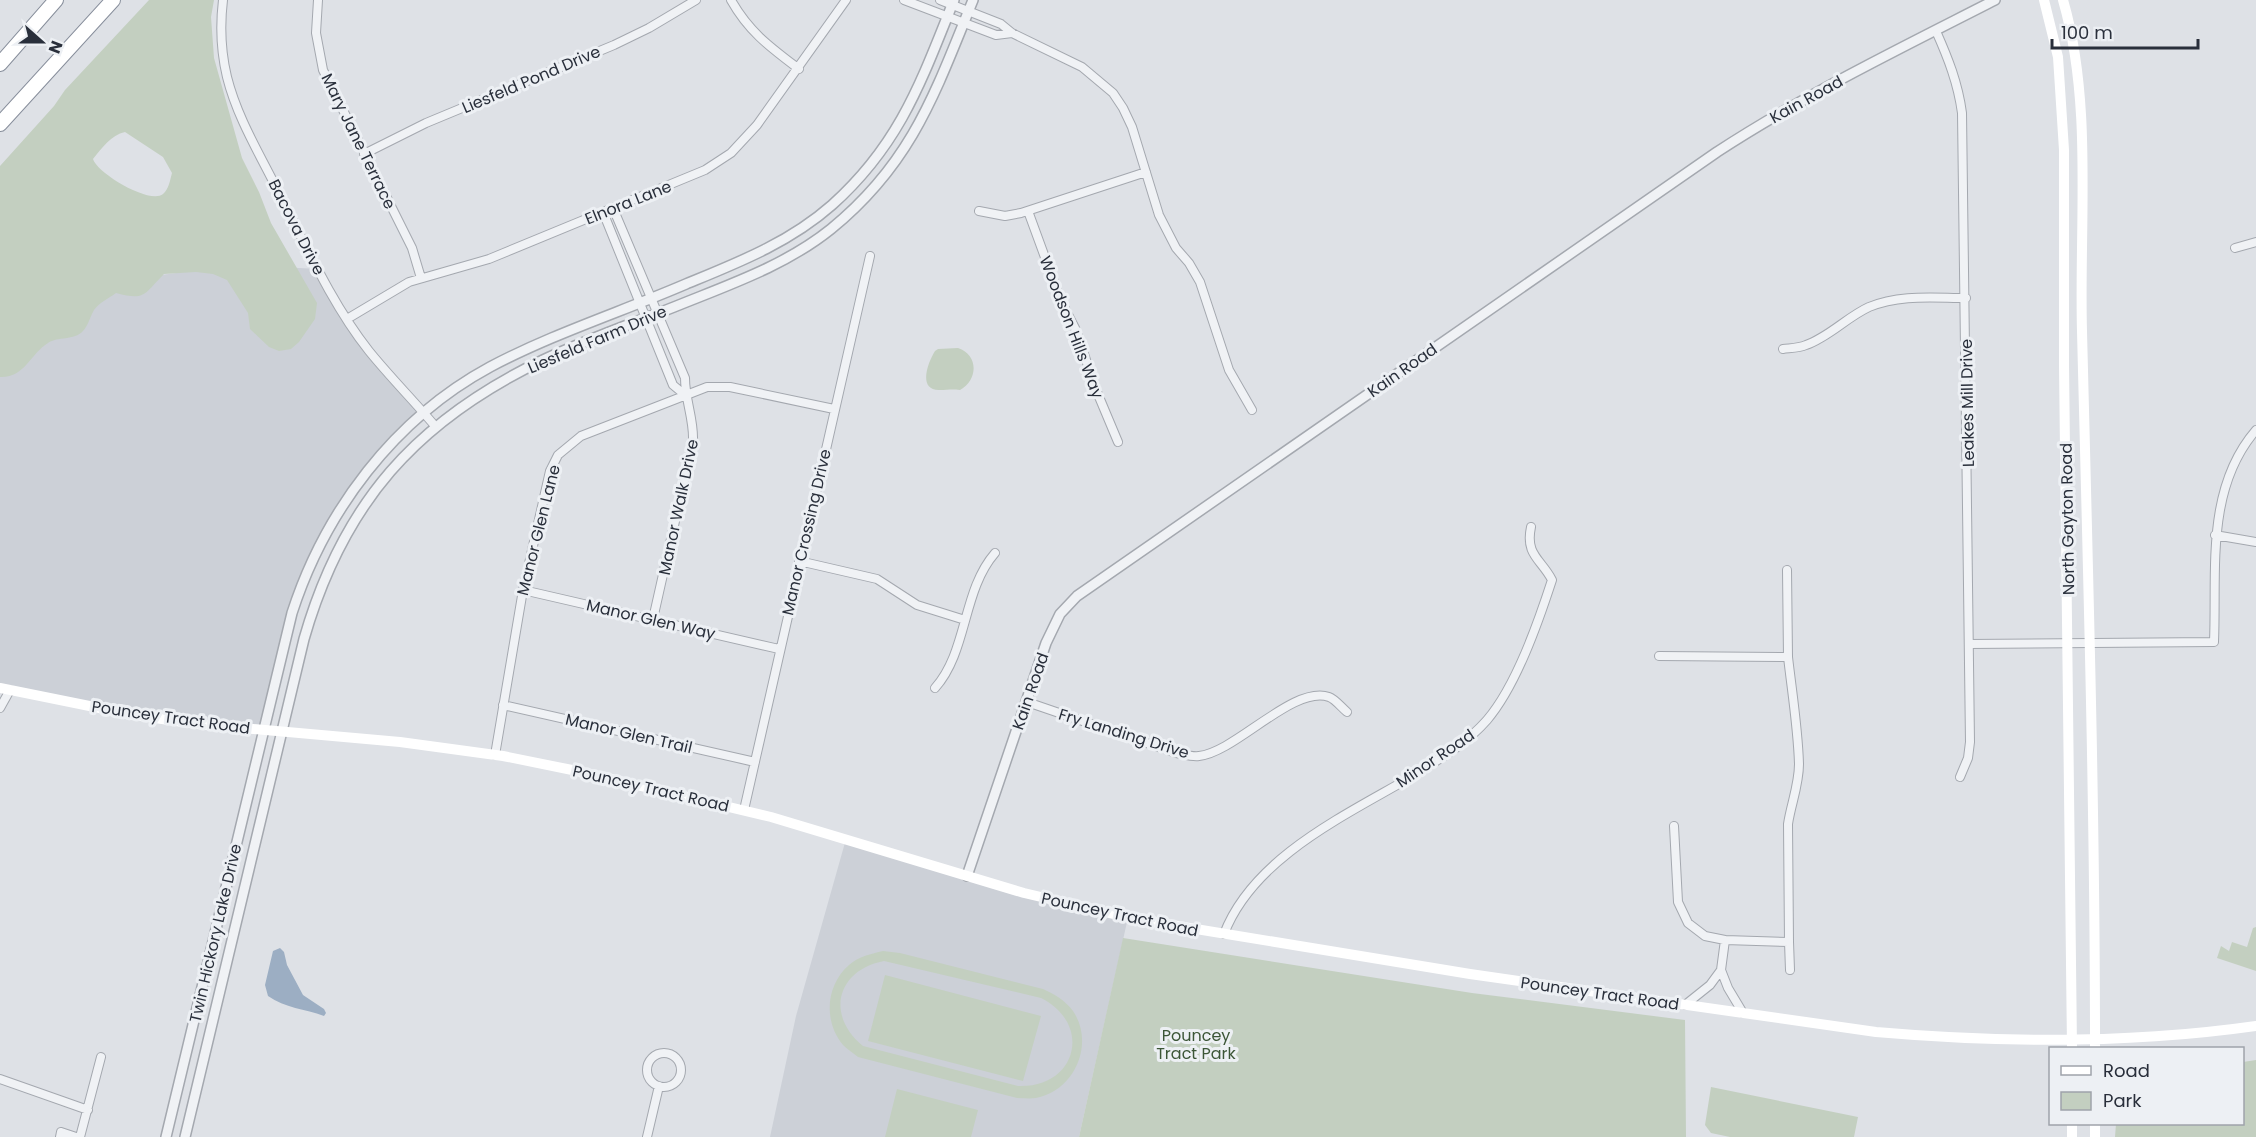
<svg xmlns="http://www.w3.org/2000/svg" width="2256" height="1137" font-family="Poppins,sans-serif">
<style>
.built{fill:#ccd0d7}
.green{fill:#c3cfc0;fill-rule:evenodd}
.water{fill:#9caec3}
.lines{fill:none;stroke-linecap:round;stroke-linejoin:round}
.minor-casing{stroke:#a4a8af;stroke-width:10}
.tertiary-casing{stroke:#a4a8af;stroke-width:12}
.motorway-casing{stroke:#878e9b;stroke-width:16}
.minor{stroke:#f0f2f5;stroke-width:8}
.tertiary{stroke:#f0f2f5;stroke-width:9}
.secondary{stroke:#fff;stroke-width:10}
.motorway{stroke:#fff;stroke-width:14}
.labels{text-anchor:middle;stroke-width:6;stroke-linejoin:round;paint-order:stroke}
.street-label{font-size:16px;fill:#292f3b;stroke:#edf0f4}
.park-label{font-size:16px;fill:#3c5637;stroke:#edf0f4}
</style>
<rect width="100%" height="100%" fill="#dee1e6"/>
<path class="built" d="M238 265 319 269 347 319 424 413 375 462 309 567 264 730 212 725 0 688V366L130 279Z
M846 839 1008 892 1079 912 1127 922 1079 1137H770L796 1016Z"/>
<path class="green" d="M149 0H214L211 17 214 58 242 158 259 192 271 223 317 303 315 319 299 342 291 349 279 351 269 347 250 329 248 313 227 280 213 274 196 272 164 274C144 294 146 301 116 293 109 298 99 303 94 310 90 317 88 326 83 331 74 341 58 336 48 343 30 354 25 378 0 377V166L54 106 65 90ZM125 132 163 157 172 173C170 180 169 189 163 194 150 205 97 173 93 159 102 148 111 135 125 132Z
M958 348C979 355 978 380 960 390 952 389 947 390 940 390 917 391 928 362 935 351L938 349Z
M2256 927V971L2217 958 2221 946 2229 951 2232 942 2247 947 2253 928Z
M1123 938 1472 993 1685 1020 1686 1137H1079Z
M883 951 900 953 1043 989C1054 994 1065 1000 1073 1011 1095 1043 1075 1091 1036 1098 1030 1099 1023 1098 1017 1098L858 1057C853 1053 847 1049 843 1045 823 1021 826 985 849 965 859 956 871 954 883 951ZM884 961 1041 998C1093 1024 1077 1088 1018 1086L863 1046C825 1015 837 970 884 961Z
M885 975 1041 1016 1023 1081 868 1041Z
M2256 1060V1137H2115L2116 1124H2242L2243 1062Z
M1711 1087 1858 1117 1854 1137H1730L1711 1133 1705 1125Z
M897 1089 978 1110 971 1137H885Z"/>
<path class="water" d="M280 948 284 952 287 965 303 995 324 1009 326 1013 324 1016C305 1009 285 1008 268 996L265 985 273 951Z"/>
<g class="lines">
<defs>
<path id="minor" d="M223 0C220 25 221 52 227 77 237 117 259 153 277 189 305 243 331 303 369 351 390 377 414 401 435 426
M318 0 316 33 323 70 412 248 421 278
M731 0C749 32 770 47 799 69
M904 0 996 35 1012 33
M940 0 1001 24 1012 33 1082 67 1113 93 1123 108 1132 127 1159 215 1176 248 1189 263 1200 282 1229 370 1252 410
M1936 31C1948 58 1958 83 1962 113L1970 742 1968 758 1960 777
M364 154 426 123 614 45 649 28 696 0
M613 208 685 378C685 400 694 419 693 441L653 619
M979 211 1005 216 1021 213 1146 172
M1028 211 1061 301 1075 328 1097 392 1118 442
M603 212 673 385 685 395
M2235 248 2256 242
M347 319 409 282 489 259 705 170 731 153 757 125 846 0
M1783 349C1791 348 1799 348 1806 345 1829 337 1847 317 1869 307 1900 294 1934 298 1966 298
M2215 535 2256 542
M799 561 877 579 917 605 965 620
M1787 570 1788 657
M523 590 779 649
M1969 644 2214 642C2217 571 2205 489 2256 430
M1659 656 1788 657C1792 692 1798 729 1799 764 1799 785 1791 804 1788 824L1789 942 1725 940 1721 970 1728 988 1743 1013
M935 688C968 651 962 591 995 553
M1027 702 1176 753C1183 754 1191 757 1199 756 1236 752 1293 685 1329 697 1335 699 1341 707 1347 712
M503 705 755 762
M0 708 10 690
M495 755 523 590 550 471 558 455 581 436 707 387H730L834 409
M744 810 870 256
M1674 826 1678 902 1688 923 1705 936 1725 940
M1224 934C1253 858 1344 816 1411 777 1438 760 1466 744 1487 720 1516 686 1538 623 1552 580 1541 559 1525 555 1531 527
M1789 942 1790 970
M1685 1005 1710 985 1721 970
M647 1070a17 17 0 1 1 34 0a17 17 0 1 1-34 0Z
M0 1079 88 1110
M60 1137 61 1132 76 1137
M80 1137 101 1057
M647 1137 659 1086"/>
<path id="tertiary" d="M967 876 1046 643 1060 614 1077 596 1717 152C1806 94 1901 48 1995 0
M166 1137 292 613C325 511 394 419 490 367 552 334 621 312 686 284 737 263 789 243 832 205 900 144 921 82 954 0
M185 1137 304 639C343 503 416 421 543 360 585 340 631 324 674 307 728 285 785 266 831 229 912 163 935 93 973 0"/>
<path id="motorway" d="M0 64 56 0
M0 124 113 0"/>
</defs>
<use href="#minor" class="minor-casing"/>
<use href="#tertiary" class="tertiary-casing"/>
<use href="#motorway" class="motorway-casing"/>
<use href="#minor" class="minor"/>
<use href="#tertiary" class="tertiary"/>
<path class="secondary" d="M2044 0 2058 57 2064 150V365L2072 1048
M2063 0C2093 103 2079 224 2082 331 2088 570 2095 809 2095 1048
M0 688 134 715 197 724 400 742 503 756 582 772 771 817 1024 893 1135 919 1470 974 1876 1032C2003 1043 2130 1044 2256 1026
M2072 1124V1137
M2095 1124V1137"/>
<use href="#motorway" class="motorway"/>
</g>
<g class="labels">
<g class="street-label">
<text transform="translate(531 79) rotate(-23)" y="6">Liesfeld Pond Drive</text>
<text transform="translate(1806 99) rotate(-29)" y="6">Kain Road</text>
<text transform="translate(359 141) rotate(64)" y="6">Mary Jane Terrace</text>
<text transform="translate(628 202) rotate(-22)" y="6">Elnora Lane</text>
<text transform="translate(297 227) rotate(63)" y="6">Bacova Drive</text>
<text transform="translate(1072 327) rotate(69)" y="6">Woodson Hills Way</text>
<text transform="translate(597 339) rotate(-23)" y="6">Liesfeld Farm Drive</text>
<text transform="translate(1402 370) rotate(-35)" y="6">Kain Road</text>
<text transform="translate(1967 403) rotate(-91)" y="6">Leakes Mill Drive</text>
<text transform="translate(678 507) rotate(-78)" y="6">Manor Walk Drive</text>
<text transform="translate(2067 519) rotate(-91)" y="6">North Gayton Road</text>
<text transform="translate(538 530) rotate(-76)" y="6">Manor Glen Lane</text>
<text transform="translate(806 532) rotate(-77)" y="6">Manor Crossing Drive</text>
<text transform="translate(651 619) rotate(13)" y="6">Manor Glen Way</text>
<text transform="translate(1030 691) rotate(-71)" y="6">Kain Road</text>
<text transform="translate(171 717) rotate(8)" y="6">Pouncey Tract Road</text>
<text transform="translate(629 733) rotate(13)" y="6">Manor Glen Trail</text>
<text transform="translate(1124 733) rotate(17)" y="6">Fry Landing Drive</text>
<text transform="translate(1435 758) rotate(-34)" y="6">Minor Road</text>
<text transform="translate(651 788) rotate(13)" y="6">Pouncey Tract Road</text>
<text transform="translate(1120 914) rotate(12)" y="6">Pouncey Tract Road</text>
<text transform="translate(215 933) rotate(-77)" y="6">Twin Hickory Lake Drive</text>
<text transform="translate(1600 993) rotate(8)" y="6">Pouncey Tract Road</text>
</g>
<g class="park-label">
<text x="1196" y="1041">Pouncey<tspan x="1196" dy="18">Tract Park</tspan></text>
</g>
</g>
<rect x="2049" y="1047" width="195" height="78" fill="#edf0f4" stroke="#9fa3aa" stroke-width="1.5"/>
<rect x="2061" y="1066" width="30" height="9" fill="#ffffff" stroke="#9fa3aa" stroke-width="1.5"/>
<text x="2103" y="1077" font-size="18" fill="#292f3b">Road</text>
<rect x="2061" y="1092" width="30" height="18" fill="#c3cfc0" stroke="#9fa3aa" stroke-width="1.5"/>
<text x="2103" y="1107" font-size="18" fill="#292f3b">Park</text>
<g transform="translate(42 42) rotate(111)" stroke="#edf0f4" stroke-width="4.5" paint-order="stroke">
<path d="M0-4.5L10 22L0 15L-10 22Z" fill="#292f3b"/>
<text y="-9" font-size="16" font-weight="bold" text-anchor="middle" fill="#292f3b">N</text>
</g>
<path d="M2052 39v9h146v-9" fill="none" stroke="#292f3b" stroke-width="3"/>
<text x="2061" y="39" font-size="18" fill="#292f3b" stroke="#edf0f4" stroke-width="4.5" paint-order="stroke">100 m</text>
</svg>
